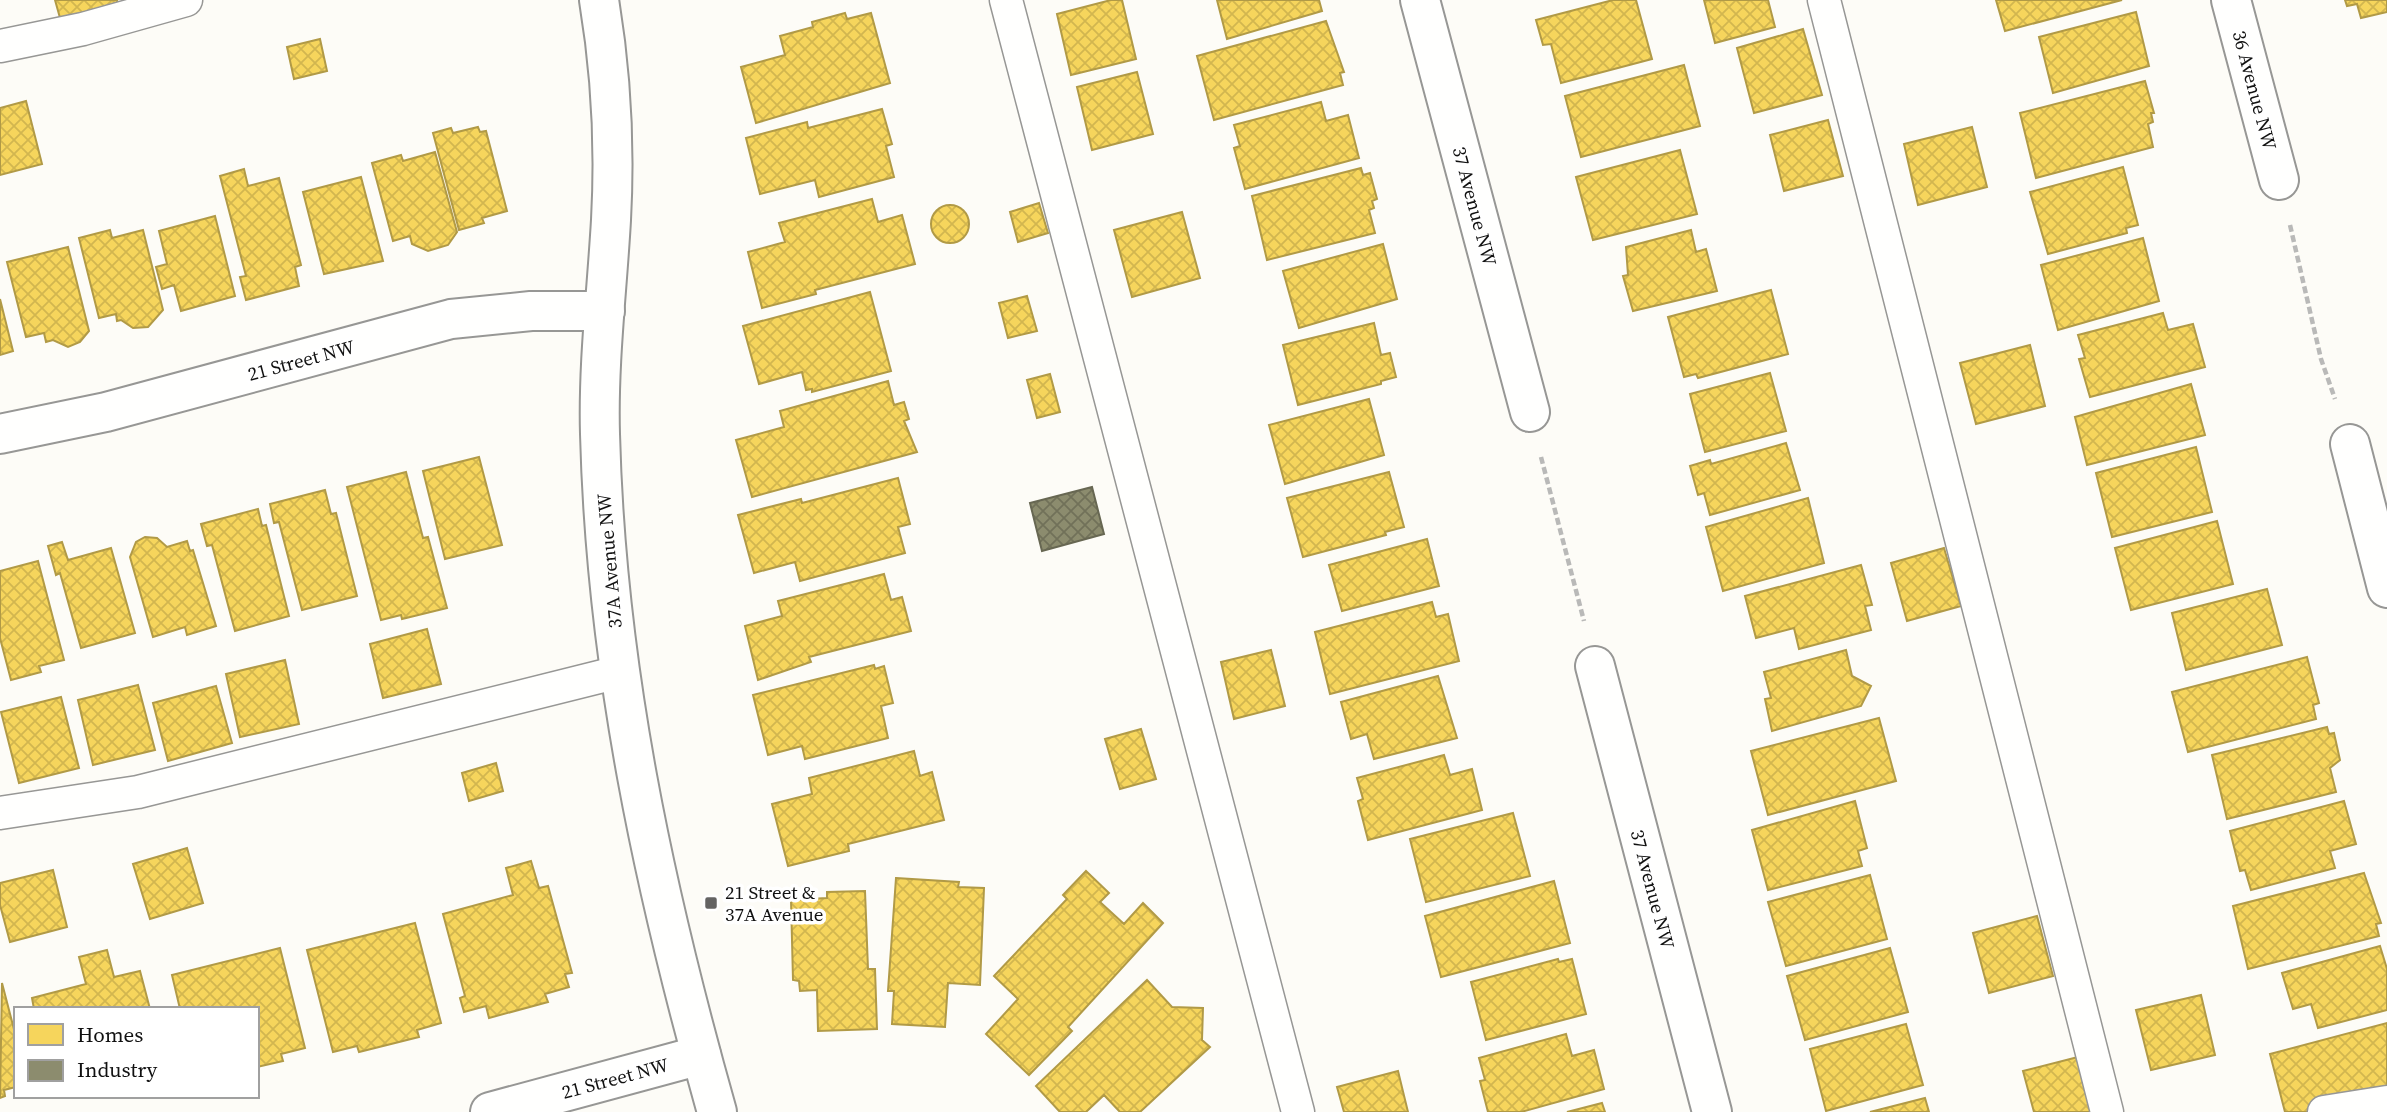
<svg xmlns="http://www.w3.org/2000/svg" width="2387" height="1112" font-family="'Source Serif 4',serif">
<style>
.homes{fill:url(#homes-cross-hatch);stroke:#b19a46;stroke-width:2}
.industry{fill:url(#industry-cross-hatch);stroke:#676752;stroke-width:2}
.lines{fill:none;stroke-linecap:round;stroke-linejoin:round}
.service-casing{stroke:#979795;stroke-width:35}
.minor-casing{stroke:#979795;stroke-width:42}
.tertiary-casing{stroke:#979795;stroke-width:42}
.path{stroke:#b9b9b8;stroke-width:4.5;stroke-dasharray:7 3.5;stroke-linecap:butt}
.service{stroke:#fffffe;stroke-width:32}
.minor{stroke:#fffffe;stroke-width:38}
.tertiary{stroke:#fffffe;stroke-width:38}
.poi-dot{fill:#646362;stroke:#fff;stroke-width:2.5}
.labels{text-anchor:middle;stroke-width:7;stroke-linejoin:round;paint-order:stroke}
.street-label{font-size:19px;fill:#111;stroke:#fff}
.poi-label{font-size:19px;fill:#111;stroke:#fff;text-anchor:start}
</style>
<defs>
<pattern id="homes-cross-hatch" width="8" height="8" patternUnits="userSpaceOnUse" patternTransform="scale(1.75)"><rect width="8" height="8" fill="#f6d55c"/><path d="M0 0l8 8M0 8l8-8" fill="none" stroke="#d2b64f"/></pattern>
<pattern id="industry-cross-hatch" width="8" height="8" patternUnits="userSpaceOnUse" patternTransform="scale(1.75)"><rect width="8" height="8" fill="#8c8c6e"/><path d="M0 0l8 8M0 8l8-8" fill="none" stroke="#717159"/></pattern>
</defs>
<rect width="100%" height="100%" fill="#fdfcf7"/>
<path class="homes" d="M55 0H117L119 10 62 25Z
M1111 0H1122L1136 59 1071 75 1057 14Z
M1217 0H1319L1322 11 1227 39Z
M1613 0H1636L1652 59 1561 83 1551 44 1543 45 1536 20Z
M1704 0H1768L1775 27 1715 43Z
M1996 0H2122L2005 31Z
M2345 0H2387V12L2361 18 2357 4 2347 6Z
M2136 12 2149 66 2053 93 2039 37Z
M845 13 847 19 871 13 890 83 756 123 741 67 785 55 780 36 813 27 812 22Z
M1326 21 1344 72 1340 73 1343 85 1214 120 1197 56Z
M1803 29 1822 95 1754 113 1737 48Z
M320 39 327 71 294 79 287 47Z
M1684 65 1700 126 1581 157 1565 96Z
M1137 72 1153 134 1092 150 1077 87Z
M2145 81 2154 113H2151L2153 122 2148 124 2153 147 2036 178 2020 113Z
M26 101 42 164 0 175V108Z
M1321 102 1326 121 1348 115 1359 158 1245 189 1234 148 1240 146 1234 125Z
M882 109 892 144 886 146 894 177 819 197 815 180 760 194 746 138 807 122 808 128Z
M1828 120 1843 176 1784 191 1770 135Z
M478 127 480 132 486 131 507 211 482 218 484 223 459 230 433 133 451 128 453 133Z
M1972 127 1987 187 1918 205 1904 144Z
M1680 150 1697 214 1593 240 1576 177Z
M435 152 457 232 448 245 428 251 412 244 410 236 393 241 372 163 401 155 403 161Z
M2123 167 2138 225 2126 228 2127 233 2048 254 2030 192Z
M1361 168 1363 175 1370 173 1377 199 1372 201 1374 208 1369 210 1375 233 1267 260 1252 196Z
M244 169 248 186 279 178 301 265 295 267 299 286 246 300 240 277 246 276 220 176Z
M361 177 383 261 324 274 303 192Z
M872 199 878 222 902 215 915 264 815 290 816 294 762 308 748 252 785 242 779 223Z
M1039 203 1048 233 1018 242 1010 212Z
M931 224a19 19 0 1 1 38 0a19 19 0 1 1-38 0Z
M1182 212 1200 278 1132 297 1114 230Z
M215 216 235 296 181 311 174 285 162 289 156 267 167 264 159 231Z
M110 230 112 238 143 230 163 310 148 327 133 328 121 320 117 321 116 314 99 318 79 238Z
M1691 230 1696 252 1706 249 1717 291 1633 311 1623 276 1628 275 1626 247Z
M2143 238 2159 301 2058 330 2041 265Z
M1383 244 1397 299 1299 328 1283 271Z
M68 247 89 331 80 342 68 347 53 340 46 342 44 333 26 337 7 262Z
M1771 290 1788 354 1698 378 1696 374 1684 377 1668 317Z
M870 292 891 371 812 392V389L806 390 802 372 759 384 743 326Z
M1027 296 1037 331 1008 338 999 303Z
M0 299 13 351 0 355Z
M2163 313 2168 330 2193 324 2205 367 2090 397 2079 359 2085 358 2078 335Z
M1374 323 1381 355 1390 353 1396 377 1381 381V384L1298 405 1283 345Z
M2030 345 2045 406 1976 424 1960 363Z
M1770 373 1786 431 1705 452 1690 394Z
M1050 374 1060 412 1037 418 1027 380Z
M888 381 894 405 904 402 909 419 904 421 917 452 752 497 736 440 784 427 780 411Z
M2191 384 2205 435 2087 465 2075 417Z
M1369 399 1384 455 1285 484 1269 425Z
M1786 443 1800 490 1710 515 1704 493 1698 495 1690 466 1710 460 1711 464Z
M2196 447 2212 512 2112 537 2096 473Z
M479 457 502 545 445 559 423 471Z
M406 472 423 538 428 537 447 608 402 619 401 615 381 620 347 487Z
M1389 472 1404 527 1385 532 1386 535 1303 557 1287 498Z
M898 478 910 524 898 527 905 553 800 581 795 562 754 573 738 515 801 499 802 503Z
M325 490 331 514 336 513 357 596 302 610 279 522 274 523 270 504Z
M1808 498 1824 563 1723 591 1706 527Z
M258 509 262 526 266 525 289 616 235 631 212 545 207 546 201 524Z
M2217 521 2233 584 2131 610 2115 548Z
M145 537 157 538 167 547 187 541 190 551 193 550 216 626 187 635 185 627 153 637 130 557 136 542Z
M1427 539 1439 586 1342 611 1329 565Z
M62 542 68 560 111 548 135 633 81 648 60 573 56 575 48 546Z
M1944 548 1961 606 1907 621 1891 563Z
M38 561 64 660 39 666 41 672 11 680 0 638V571Z
M1861 565 1872 605 1865 606 1871 630 1799 649 1794 628 1756 638 1745 596Z
M884 574 891 600 902 597 911 631 809 657 811 662 758 680 745 626 782 616 778 601Z
M2267 589 2282 645 2186 670 2172 613Z
M1432 602 1436 617 1448 614 1459 661 1330 694 1315 632Z
M427 629 441 684 383 698 370 644Z
M1271 650 1285 706 1234 719 1221 662Z
M1846 650 1852 676 1871 686 1861 706 1772 731 1765 699 1771 698 1764 672Z
M2307 657 2319 703 2313 705 2316 719 2188 752 2172 692Z
M285 660 299 724 240 737 226 674Z
M874 665 875 669 884 666 893 703 881 706 888 738 805 759 802 746 768 755 753 695Z
M1438 676 1457 738 1374 759 1367 734 1351 739 1341 702Z
M138 685 155 750 93 765 78 700Z
M216 686 232 743 168 761 153 703Z
M61 697 79 768 19 783 1 712Z
M1879 718 1896 781 1768 815 1751 751Z
M2327 727 2329 734 2334 733 2340 760 2330 768 2336 792 2227 819 2212 755Z
M1141 729 1156 779 1120 789 1105 739Z
M914 751 920 776 932 772 944 820 848 844 849 851 788 866 772 804 812 794 809 778Z
M1444 755 1450 775 1472 769 1482 810 1368 840 1358 801 1363 799 1357 778Z
M496 763 503 791 469 801 462 773Z
M1855 801 1867 848 1858 851 1862 866 1768 890 1752 830Z
M2344 801 2356 844 2330 851 2335 868 2251 890 2245 870 2240 871 2230 831Z
M1513 813 1530 876 1426 902 1410 839Z
M187 848 203 903 150 919 133 864Z
M531 861 539 888 548 886 572 973 565 974 569 987 545 994 548 1002 489 1018 486 1006 464 1012 460 998 465 996 443 914 513 895 506 868Z
M53 870 67 927 10 942 0 905V883Z
M1086 871 1109 893 1100 902 1124 924 1143 903 1163 923 1068 1027 1072 1031 1029 1075 986 1034 1018 999 994 976 1067 899 1063 895Z
M2364 873 2381 923 2376 924 2379 936 2248 969 2233 906Z
M1870 875 1887 939 1786 966 1768 902Z
M896 878 959 882 958 887 984 888 980 985 948 983 945 1027 892 1024 894 991H888Z
M1554 881 1570 943 1441 977 1425 916Z
M865 891 868 969H875L877 1029 818 1031 817 990 800 991 799 981 793 980 791 900 827 898V892Z
M2037 916 2053 976 1989 993 1973 933Z
M415 923 441 1023 417 1030 419 1037 359 1052 357 1046 333 1052 307 950Z
M2380 946 2387 969V1010L2318 1028 2311 1004 2293 1009 2282 973Z
M280 948 305 1048 281 1054 283 1061 257 1067V1009H180L172 975Z
M1890 948 1908 1012 1805 1040 1787 976Z
M107 950 114 977 140 971 150 1009H34L32 998 86 984 79 957Z
M1558 959 1559 962 1572 959 1586 1014 1486 1040 1471 982Z
M1147 980 1172 1007 1203 1008 1202 1040 1210 1047 1140 1112H1120L1104 1095 1086 1112H1060L1036 1086Z
M2 983 16 1037V1087L4 1090 5 1096 0 1098Z
M2201 995 2215 1055 2151 1070 2136 1010Z
M2387 1023V1092L2311 1112H2285L2270 1054Z
M1906 1024 1923 1085 1826 1111 1810 1049Z
M1566 1034 1572 1056 1594 1050 1604 1089 1521 1112H1488L1480 1081 1485 1080 1479 1058Z
M2078 1057 2092 1112H2034L2023 1071Z
M1398 1071 1408 1112H1344L1337 1087Z
M1925 1098 1929 1112H1870Z
M1602 1103 1605 1112H1567Z"/>
<path class="industry" d="M1092 487 1104 534 1042 551 1030 503Z"/>
<g class="lines">
<defs>
<path id="service" d="M1006 0 1298 1112
M1824 0 2107 1112
M0 46 83 29 186 0
M0 813 138 792 619 672
M2324 1112 2387 1102"/>
<path id="minor" d="M1420 0 1530 412
M2231 0 2279 180
M0 434 106 412 451 319 531 311H605
M2350 444 2387 588
M1595 666 1712 1112
M490 1112 701 1055"/>
<path id="tertiary" d="M599 0C611 72 615 147 611 220 607 291 598 363 600 434 606 667 654 889 717 1112"/>
</defs>
<use href="#service" class="service-casing"/>
<use href="#minor" class="minor-casing"/>
<use href="#tertiary" class="tertiary-casing"/>
<path class="path" d="M2290 225 2321 359 2335 399
M1541 457 1584 621"/>
<use href="#service" class="service"/>
<use href="#minor" class="minor"/>
<use href="#tertiary" class="tertiary"/>
</g>
<rect class="poi-dot" x="704" y="896" width="14" height="14" rx="3.5"/>
<g class="labels">
<g class="street-label">
<text transform="translate(2255 90) rotate(75)" y="7">36 Avenue NW</text>
<text transform="translate(1475 206) rotate(75)" y="7">37 Avenue NW</text>
<text transform="translate(301 360) rotate(-15)" y="7">21 Street NW</text>
<text transform="translate(609 561) rotate(-95)" y="7">37A Avenue NW</text>
<text transform="translate(1653 889) rotate(75)" y="7">37 Avenue NW</text>
<text transform="translate(615 1078) rotate(-15)" y="7">21 Street NW</text>
</g>
<g class="poi-label">
<text x="725" y="899">21 Street &amp;<tspan x="725" dy="22">37A Avenue</tspan></text>
</g>
</g>
<rect x="14" y="1007" width="245" height="91" fill="#ffffff" stroke="#a0a0a0" stroke-width="2"/>
<rect x="28" y="1024" width="35" height="21" fill="#f6d55c" stroke="#a0a0a0" stroke-width="2"/>
<text x="77" y="1042" font-size="21" fill="#111111">Homes</text>
<rect x="28" y="1060" width="35" height="21" fill="#8c8c6e" stroke="#a0a0a0" stroke-width="2"/>
<text x="77" y="1077" font-size="21" fill="#111111">Industry</text>
</svg>
